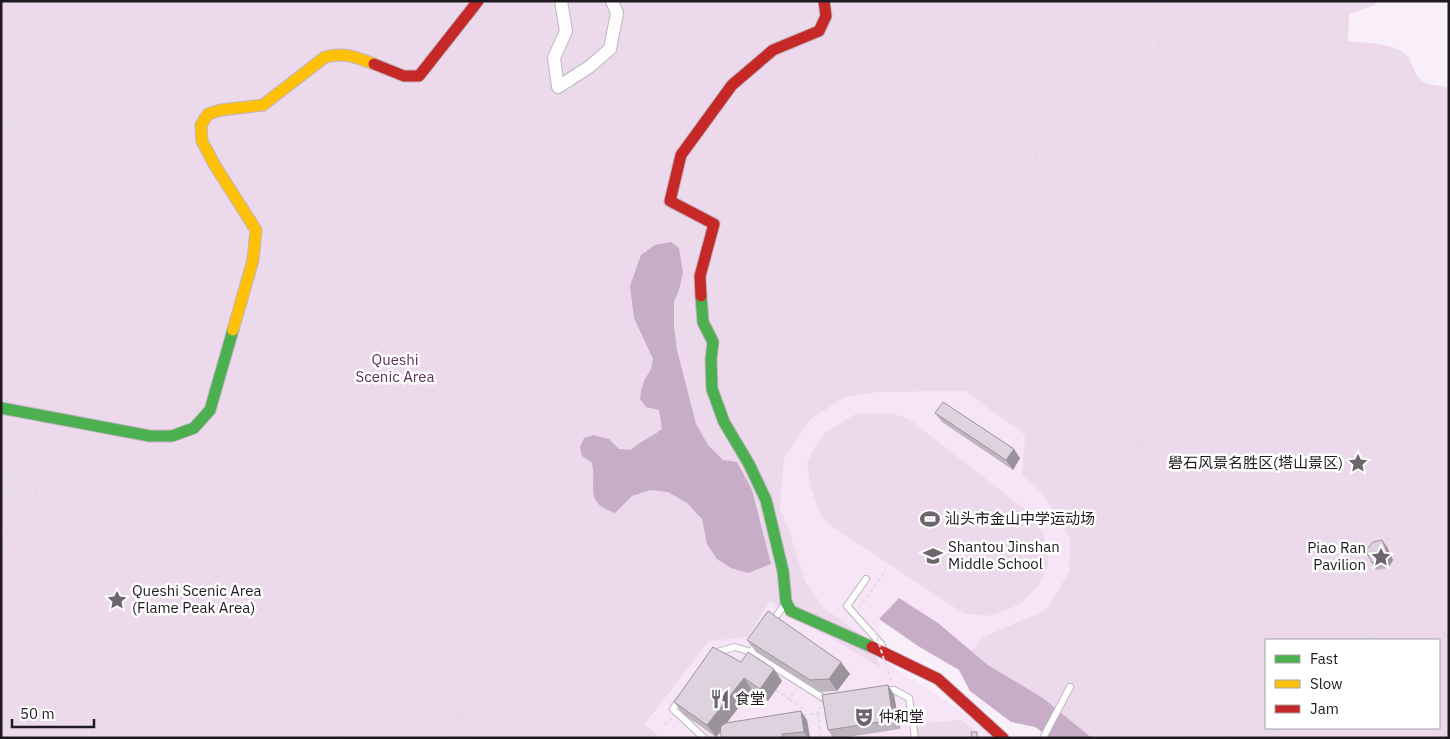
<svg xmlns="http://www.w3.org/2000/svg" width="1450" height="739" font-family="'IBM Plex Sans','Noto Sans SC',sans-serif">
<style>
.built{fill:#f7e5f7}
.green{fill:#ecd9ec;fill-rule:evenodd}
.water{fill:#c7adc7}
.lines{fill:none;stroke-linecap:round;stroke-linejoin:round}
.lane-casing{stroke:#beb6be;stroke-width:8}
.street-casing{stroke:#beb6be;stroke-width:14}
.fast-casing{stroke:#beb6be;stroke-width:13}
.slow-casing{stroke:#beb6be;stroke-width:13}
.jam-casing{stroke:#beb6be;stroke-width:13}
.path{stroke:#e0dce0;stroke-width:2;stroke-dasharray:4 2.5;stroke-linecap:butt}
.lane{stroke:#fefdfe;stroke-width:6}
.street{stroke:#fefdfe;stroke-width:12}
.fast{stroke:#4caf50;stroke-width:11}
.slow{stroke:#ffc107;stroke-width:11}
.jam{stroke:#c62828;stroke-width:11}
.path-bridge{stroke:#e0dce0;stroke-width:2;stroke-dasharray:4 2.5;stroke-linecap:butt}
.wall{fill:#bfb5bf}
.shaded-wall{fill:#9b939b}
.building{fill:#ded2de;stroke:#9b939b}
.labels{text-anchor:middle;stroke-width:5;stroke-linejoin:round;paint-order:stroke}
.park-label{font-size:15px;fill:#5b305d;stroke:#fff}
.poi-label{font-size:15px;fill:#201a20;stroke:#fff;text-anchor:start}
</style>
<rect width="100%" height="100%" fill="#f9eff9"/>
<path class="built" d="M965 391 1025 435 1022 475 1042 492 1070 539 1069 572 1046 610 983 637 971 651 938 623 899 598 879 619V628L896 670 931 691 986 728 998 738H660L645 725 710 640 748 637 770 601 879 668 871 641 824 608 805 581 789 530 780 508 784 458 811 419 843 398 879 392Z"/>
<path class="green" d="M1 1H1376L1375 5 1349 14 1348 41C1364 43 1391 43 1404 53 1414 60 1413 79 1426 83 1433 86 1441 85 1449 88V738H1092L1043 698 988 665 971 651 983 637 1046 610 1069 572 1070 539 1042 493 1022 475 1025 435 965 391 879 392 843 398 811 419 784 458 780 508 789 530 805 581 824 608 871 641 880 668 770 601 748 637 709 641 645 724 660 738H1ZM1266 640H1439V728H1266Z
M891 413 909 419 1031 514 1043 532 1047 552 1048 565 1039 585 1023 602 1005 611 986 616 963 613 830 525 819 512 810 484 807 463 816 445 826 432 856 414Z
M961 720 975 731 976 738 918 737 915 724Z"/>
<path class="water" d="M671 242 679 248 683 272 679 290 674 302V327L677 350 696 424 708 445 723 460 737 462 752 490 771 564 748 573 731 568 717 559 707 544 702 519 687 503 668 492 650 490 632 496 615 513C583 502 597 489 592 463L582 456 580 447 584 438 593 435 609 439 619 449 631 450C640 441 652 437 662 429L659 410 646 407 640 399 641 391 644 381 651 369 653 359 634 318 630 286 641 255 655 245Z
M899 598 938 623 988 665 1043 698 1092 738H1050L1035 727 1011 722 970 691 959 670 918 646 879 619Z"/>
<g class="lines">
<defs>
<path id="lane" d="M866 579 847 606 882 645
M772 622 785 604
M757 643 751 652 825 699 831 698
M713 653 735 647 751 652
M883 691 894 690 909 698 915 738
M680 699 673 709 704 738
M1043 738 1070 687"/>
<path id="street" d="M561 1 566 31 554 58 558 87 589 67 610 49 617 13 612 1"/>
<path id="fast" d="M701 296 703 322 713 342 711 360 712 389 724 422 749 464 766 500 783 571 786 602 791 611 872 647
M1 408 150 436H172L194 428 210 410 233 330"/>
<path id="slow" d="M233 330 253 260 256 230 214 164 202 141 201 125 208 114 221 110 263 105 325 57C345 52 355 57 374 64"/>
<path id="jam" d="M374 64 404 76H419L478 1
M701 296 700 276 714 224 670 201 681 155 732 85 773 50 819 31 826 16 824 1
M872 647 938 679 1003 738"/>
</defs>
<use href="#lane" class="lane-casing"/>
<use href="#street" class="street-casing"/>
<use href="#fast" class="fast-casing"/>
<use href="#slow" class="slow-casing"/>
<use href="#jam" class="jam-casing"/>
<path class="path" d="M1151 12 1162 1
M1 126 4 125 49 128 74 158 108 168 141 185 170 221 180 271 186 335 172 365 187 389 191 410
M1117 191 1125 161 1122 143 1123 122 1131 74 1143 60 1161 45 1151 26V12C1138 11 1123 12 1111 16 1095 21 1100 24 1081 21L1077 32 1074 48 1068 72 1048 98 1027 107 1029 127 1036 154 1034 182 1049 191 1068 179 1100 184 1117 191 1138 247 1158 260 1183 286 1195 301 1208 322 1205 348 1178 389 1163 407 1152 429 1139 447
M1 258 36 303 30 339 17 397
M1323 360 1334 374
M1398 405 1414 398 1443 406H1449
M1120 408C1125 399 1131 389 1138 382 1156 364 1181 355 1205 348
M185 446 199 457
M1434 446 1449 452
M1423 457 1422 446 1428 439
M1 480 17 473 44 457 54 433
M151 480 173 466 208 454 270 470 341 498 384 505 422 542 479 557 509 553 601 556 638 534 667 529 694 549 724 580 765 595H770
M1 489 61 490 109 485 151 480 181 487 198 506 216 544 213 572 240 617 245 638 312 725 344 738
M1173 496 1179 515 1192 548 1204 570 1207 594
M1387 547 1391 517
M509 553 502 510 498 461 528 430 566 401 582 365 561 295 536 262 517 220 513 194 531 155
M1 555 12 517 40 490
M859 608 886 570
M1 634 24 659 38 679 28 716 29 738
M888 671 892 683
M1075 682 1084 673 1099 646 1105 617 1104 597 1085 570 1079 550 1081 523 1073 498 1055 479 1080 439 1119 409 1134 427 1139 447 1159 484 1173 495 1194 505 1212 509 1227 502 1242 480 1253 470 1298 461 1307 438 1310 420 1315 399 1330 384 1334 374 1343 373 1367 379 1398 405 1434 446 1442 464C1428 509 1404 517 1360 523L1350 537 1351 561 1355 573 1380 585 1389 595 1378 613 1369 617 1372 632 1370 640
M776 690 789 699 796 690
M789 699 803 709 801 711
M1067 709 1098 717 1117 711 1130 687 1158 675 1180 670 1201 646 1206 617 1207 594 1222 622 1243 634 1259 650 1266 654
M818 713 821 738
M803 715 818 713 820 707
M457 716 482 703 507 714 555 671 559 650 556 631 615 588 601 556
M1098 718 1113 738
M664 725 672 718
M1225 727 1229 721 1255 723C1259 708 1264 696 1265 681H1266
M450 738V729L457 716 465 729 463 738
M1191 738 1197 731 1225 727 1230 738
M1272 738 1279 728"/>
<use href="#lane" class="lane"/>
<use href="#street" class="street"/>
<use href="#fast" class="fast"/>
<use href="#slow" class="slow"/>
<use href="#jam" class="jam"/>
<path class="path-bridge" d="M875 631 887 669"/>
</g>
<path class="wall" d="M935 413 1020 458 1013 470 942 422Z
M1382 540 1387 547 1393 560 1388 568 1376 570 1372 563Z
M747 640 850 674 837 691 819 692 756 652Z
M741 662 782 681 768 701 752 690 727 722 807 720 810 738H723L721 731 716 737 683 714 674 702Z
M888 685 894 695 900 729 841 738H833L828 730Z"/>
<path class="shaded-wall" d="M1014 449 1020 458 1013 470 1006 460Z
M1382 540 1387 547 1393 560 1388 568 1384 562Z
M841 662 850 674 837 691 829 679Z
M774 669 782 681 768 701 760 689Z
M744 678 752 690 716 737 707 725Z
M888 685 894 695 900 729 893 720Z
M801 711 807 720 810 738H808L804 732Z"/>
<path class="building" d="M943 402 1014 449 1006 460 935 413Z
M1382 540 1388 554 1384 562 1372 563 1367 553V549L1373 542Z
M768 611 841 662 829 679 810 680 747 640Z
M713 647 741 662 748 652 774 669 760 689 744 678 707 725 674 702Z
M888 685 893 720 828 730 822 695Z
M801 711 804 732 782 734 783 738H723L720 734 721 726 726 723Z
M971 732H977V738H972Z"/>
<defs>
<symbol id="sight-bare" viewBox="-9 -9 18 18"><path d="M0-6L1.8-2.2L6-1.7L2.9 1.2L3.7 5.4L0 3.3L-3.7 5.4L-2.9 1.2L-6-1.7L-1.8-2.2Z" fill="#6c656c" stroke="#fff" stroke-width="2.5" paint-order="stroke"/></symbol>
<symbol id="stadium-bare" viewBox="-9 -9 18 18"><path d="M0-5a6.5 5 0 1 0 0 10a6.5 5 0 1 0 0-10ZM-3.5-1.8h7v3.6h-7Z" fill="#6c656c" stroke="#fff" stroke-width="2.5" paint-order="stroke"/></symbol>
<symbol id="school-bare" viewBox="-9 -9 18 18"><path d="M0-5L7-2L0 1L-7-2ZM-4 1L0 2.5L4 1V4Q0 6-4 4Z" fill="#6c656c" stroke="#fff" stroke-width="2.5" paint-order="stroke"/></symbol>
<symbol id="restaurant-bare" viewBox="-9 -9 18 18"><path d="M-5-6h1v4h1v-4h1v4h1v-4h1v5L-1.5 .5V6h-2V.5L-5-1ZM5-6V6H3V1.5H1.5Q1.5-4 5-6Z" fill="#6c656c" stroke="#fff" stroke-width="2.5" paint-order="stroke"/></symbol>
<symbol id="theatre-bare" viewBox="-9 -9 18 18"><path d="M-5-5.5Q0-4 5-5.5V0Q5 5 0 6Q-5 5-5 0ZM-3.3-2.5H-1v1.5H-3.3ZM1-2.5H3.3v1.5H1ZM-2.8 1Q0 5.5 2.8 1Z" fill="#6c656c" stroke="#fff" stroke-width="2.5" paint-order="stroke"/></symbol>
</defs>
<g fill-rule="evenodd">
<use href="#sight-bare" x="1344" y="449" width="28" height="28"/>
<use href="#stadium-bare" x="916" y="505" width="28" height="28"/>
<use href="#school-bare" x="919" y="542" width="28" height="28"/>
<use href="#sight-bare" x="1367" y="543" width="28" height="28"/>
<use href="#sight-bare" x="103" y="586" width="28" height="28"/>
<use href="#restaurant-bare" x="706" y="685" width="28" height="28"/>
<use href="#theatre-bare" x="850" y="703" width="28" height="28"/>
</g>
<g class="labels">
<g class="park-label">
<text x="395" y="365">Queshi<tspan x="395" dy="17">Scenic Area</tspan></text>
</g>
<g class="poi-label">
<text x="1343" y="468" text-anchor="end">礐石风景名胜区(塔山景区)</text>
<text x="945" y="524">汕头市金山中学运动场</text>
<text x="948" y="552">Shantou Jinshan<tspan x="948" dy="17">Middle School</tspan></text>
<text x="1366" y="553" text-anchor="end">Piao Ran<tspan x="1366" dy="17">Pavilion</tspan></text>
<text x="132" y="596">Queshi Scenic Area<tspan x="132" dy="17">(Flame Peak Area)</tspan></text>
<text x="735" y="704">食堂</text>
<text x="879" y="722">仲和堂</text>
</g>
</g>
<rect width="1450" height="739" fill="none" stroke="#201a20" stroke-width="5"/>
<rect x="1265" y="639" width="175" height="90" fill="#ffffff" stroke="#a6a3a6"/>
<rect x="1275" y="655" width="25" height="8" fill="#4caf50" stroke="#a6a3a6"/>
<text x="1310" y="664" font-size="15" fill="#201a20">Fast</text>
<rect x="1275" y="680" width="25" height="8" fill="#ffc107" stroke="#a6a3a6"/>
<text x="1310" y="689" font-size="15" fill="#201a20">Slow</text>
<rect x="1275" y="705" width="25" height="8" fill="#c62828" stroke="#a6a3a6"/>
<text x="1310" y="714" font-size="15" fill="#201a20">Jam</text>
<path d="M12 719v8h82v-8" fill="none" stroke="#201a20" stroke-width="2.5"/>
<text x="20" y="719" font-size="15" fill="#201a20" stroke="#ffffff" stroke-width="4" paint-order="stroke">50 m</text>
</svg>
